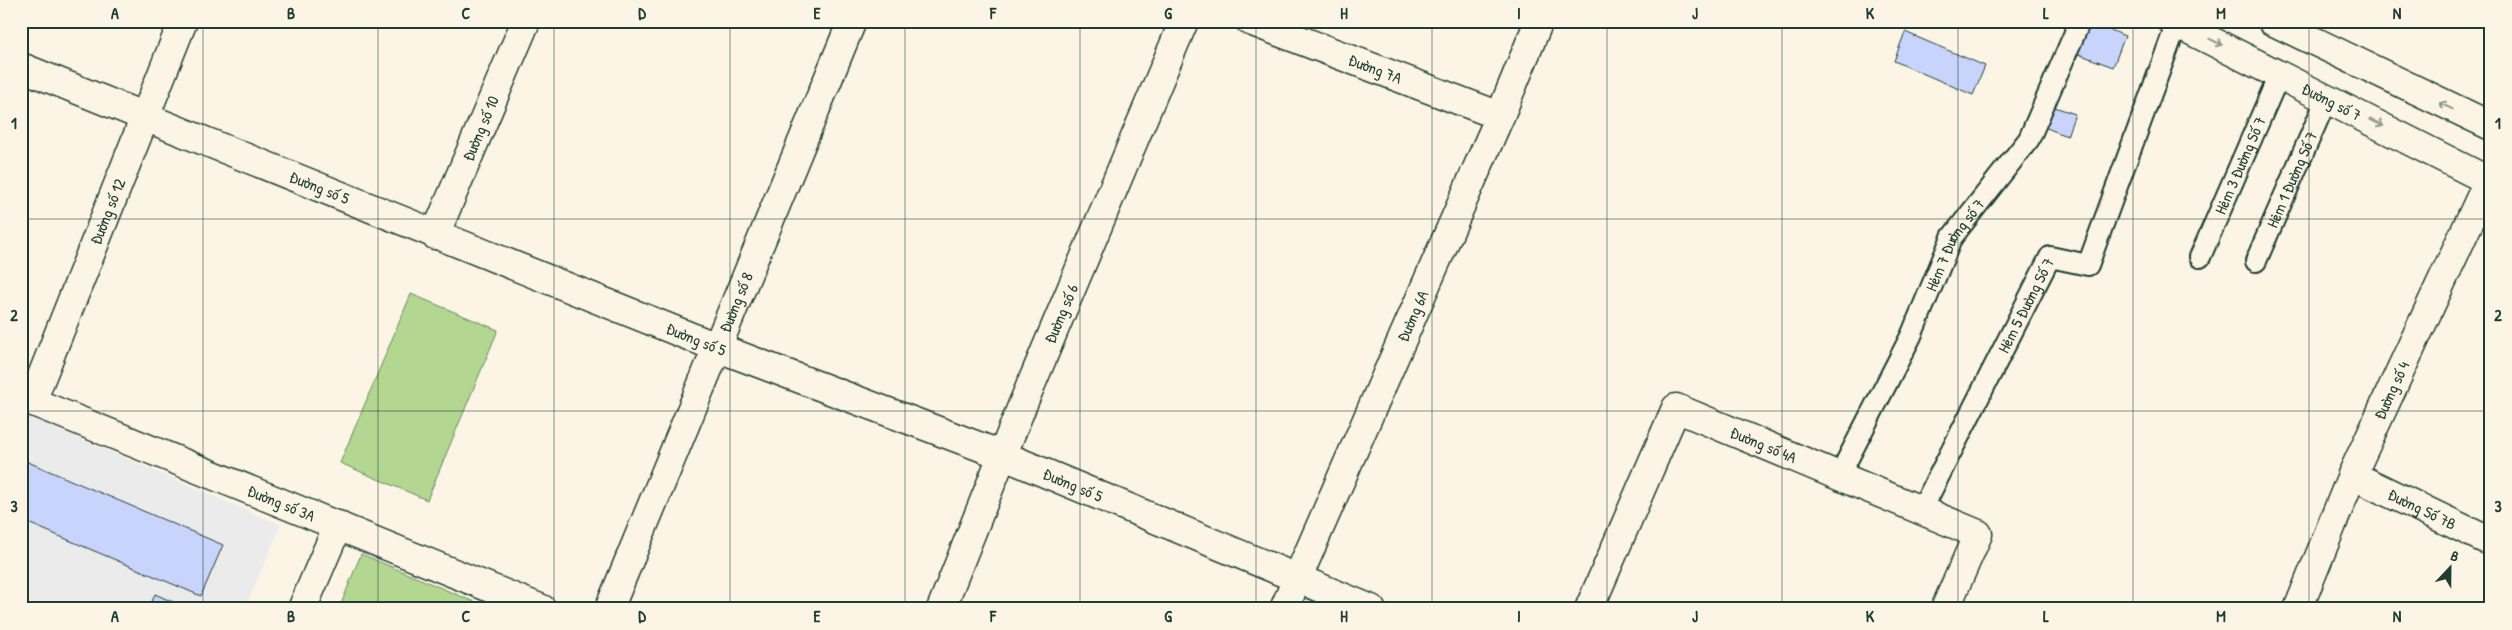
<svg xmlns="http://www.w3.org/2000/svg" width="2512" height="630" font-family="'Patrick Hand',sans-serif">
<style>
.built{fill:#ecebec}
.green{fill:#b3d690;stroke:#698a62}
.building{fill:#c8d4fc;stroke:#1f3d34}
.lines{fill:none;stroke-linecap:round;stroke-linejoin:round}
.lane-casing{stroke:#1f3d34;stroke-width:24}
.street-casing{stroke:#1f3d34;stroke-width:31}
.secondary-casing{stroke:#1f3d34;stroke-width:31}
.lane{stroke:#fcf5e5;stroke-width:20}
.street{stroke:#fcf5e5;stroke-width:28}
.secondary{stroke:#fcf5e5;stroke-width:28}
.oneway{stroke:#8e998c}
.grid{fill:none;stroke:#1f3d34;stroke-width:1;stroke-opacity:0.55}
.labels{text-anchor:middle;stroke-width:4;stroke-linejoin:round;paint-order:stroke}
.street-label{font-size:16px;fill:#1f3d34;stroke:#fcf5e5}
.neatline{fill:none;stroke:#1f3d34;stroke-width:2}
.grid-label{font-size:16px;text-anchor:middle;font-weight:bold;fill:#1f3d34}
</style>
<rect width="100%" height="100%" fill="#fcf5e5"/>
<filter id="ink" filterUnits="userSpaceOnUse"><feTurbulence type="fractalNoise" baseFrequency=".02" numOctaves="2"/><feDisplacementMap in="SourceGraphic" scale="10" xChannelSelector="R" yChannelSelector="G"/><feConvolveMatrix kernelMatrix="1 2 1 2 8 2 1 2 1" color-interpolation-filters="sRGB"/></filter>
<g filter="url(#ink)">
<path class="built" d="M21 413 281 525 245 609H21Z"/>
<path class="green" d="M411 294 498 330 427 500 340 463Z
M361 554 491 609H339Z"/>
<path class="building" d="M2089 21 2125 36 2113 67 2076 53Z
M1905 32 1985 66 1973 95 1894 61Z
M2052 106 2075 114 2067 136 2044 127Z
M21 459 223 545 201 596 21 520Z
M155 594 189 609H149Z"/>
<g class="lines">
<defs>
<g id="lane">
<path id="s1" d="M2200 257 2280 73"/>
<path id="s2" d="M2256 261 2327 98"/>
<path id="s3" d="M1839 476 1911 336 1952 237 2029 139 2080 21"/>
<path id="s4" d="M1921 511 2050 257 2088 265 2177 23"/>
</g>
<g id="street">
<path id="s5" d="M1250 21 1500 116"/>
<path id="s6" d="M21 67 716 347 1002 455 1371 609"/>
<path id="s7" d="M435 235 526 21"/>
<path id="s8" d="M21 397 542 609"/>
<path id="s9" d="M32 401 183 21"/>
<path id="s10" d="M2352 475 2491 542"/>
<path d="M302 609 338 525"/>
<path id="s11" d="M609 609 852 21"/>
<path id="s12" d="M1284 609 1500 116 1539 21"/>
<path id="s13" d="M1589 609 1676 408 1978 534 1945 609"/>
<path id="s14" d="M2298 609 2352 475 2491 175"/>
</g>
<g id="secondary">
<path id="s15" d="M2172 21 2491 182"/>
<path d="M2272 21 2491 126"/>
<path id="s16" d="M941 609 1022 406 1184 21"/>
</g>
</defs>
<use href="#lane" class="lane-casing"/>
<use href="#street" class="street-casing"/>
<use href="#secondary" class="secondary-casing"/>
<use href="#lane" class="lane"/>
<use href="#street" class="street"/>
<use href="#secondary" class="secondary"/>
</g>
<defs><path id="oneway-shaft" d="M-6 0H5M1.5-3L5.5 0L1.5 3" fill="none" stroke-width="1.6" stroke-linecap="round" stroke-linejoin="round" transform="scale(1.25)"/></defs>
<g class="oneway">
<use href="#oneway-shaft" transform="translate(2216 42) rotate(26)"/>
<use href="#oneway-shaft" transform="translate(2446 106) rotate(-154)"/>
<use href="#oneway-shaft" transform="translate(2377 123) rotate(27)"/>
</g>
</g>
<path class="grid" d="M203 21V609M378 21V609M554 21V609M730 21V609M905 21V609M1080 21V609M1256 21V609M1432 21V609M1607 21V609M1782 21V609M1958 21V609M2133 21V609M2309 21V609M21 219H2491M21 411H2491"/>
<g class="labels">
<g class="street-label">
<text dy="6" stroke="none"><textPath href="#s5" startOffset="134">Đường 7A</textPath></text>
<text dy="6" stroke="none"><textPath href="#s15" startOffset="179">Đường số 7</textPath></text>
<text dy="6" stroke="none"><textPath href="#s7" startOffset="116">Đường số 10</textPath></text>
<text dy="6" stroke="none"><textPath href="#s1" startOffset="100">Hẻm 3 Đường Số 7</textPath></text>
<text dy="6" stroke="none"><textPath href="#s2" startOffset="89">Hẻm 1 Đường Số 7</textPath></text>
<text dy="6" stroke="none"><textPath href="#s6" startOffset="322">Đường số 5</textPath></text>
<text dy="6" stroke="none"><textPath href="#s9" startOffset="204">Đường số 12</textPath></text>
<text dy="6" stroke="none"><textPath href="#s3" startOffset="259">Hẻm 7 Đường số 7</textPath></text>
<text dy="6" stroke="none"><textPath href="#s11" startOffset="332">Đường số 8</textPath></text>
<text dy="6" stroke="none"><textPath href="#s4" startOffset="231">Hẻm 5 Đường Số 7</textPath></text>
<text dy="6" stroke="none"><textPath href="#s16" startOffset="319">Đường số 6</textPath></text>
<text dy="6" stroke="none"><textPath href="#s12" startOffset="320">Đường 6A</textPath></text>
<text dy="6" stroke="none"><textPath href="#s6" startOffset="728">Đường số 5</textPath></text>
<text dy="6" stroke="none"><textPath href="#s14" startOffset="238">Đường số 4</textPath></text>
<text dy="6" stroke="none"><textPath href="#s13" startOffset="314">Đường số 4A</textPath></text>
<text dy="6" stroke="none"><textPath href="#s6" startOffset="1132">Đường số 5</textPath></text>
<text dy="6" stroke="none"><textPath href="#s8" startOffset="281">Đường số 3A</textPath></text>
<text dy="6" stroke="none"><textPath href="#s10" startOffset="78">Đường Số 7B</textPath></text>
</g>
</g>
<rect width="2512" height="630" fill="none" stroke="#fcf5e5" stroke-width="55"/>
<g transform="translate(2450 568) rotate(22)" stroke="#fcf5e5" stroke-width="4" paint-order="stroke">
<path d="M0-4L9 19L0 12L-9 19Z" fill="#1f3d34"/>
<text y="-8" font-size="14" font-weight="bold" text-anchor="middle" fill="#1f3d34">B</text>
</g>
<rect x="28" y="28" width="2456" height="574" class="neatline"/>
<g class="grid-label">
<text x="115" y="19">A</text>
<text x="291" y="19">B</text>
<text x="466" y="19">C</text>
<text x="642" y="19">D</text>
<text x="817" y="19">E</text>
<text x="993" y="19">F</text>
<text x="1168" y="19">G</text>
<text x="1344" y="19">H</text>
<text x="1519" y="19">I</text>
<text x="1695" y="19">J</text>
<text x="1870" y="19">K</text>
<text x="2046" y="19">L</text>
<text x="2221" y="19">M</text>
<text x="2397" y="19">N</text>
<text x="14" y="129">1</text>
<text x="2498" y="129">1</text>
<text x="14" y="321">2</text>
<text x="2498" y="321">2</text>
<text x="14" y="512">3</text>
<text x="2498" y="512">3</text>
<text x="115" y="622">A</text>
<text x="291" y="622">B</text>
<text x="466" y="622">C</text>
<text x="642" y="622">D</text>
<text x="817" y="622">E</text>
<text x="993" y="622">F</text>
<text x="1168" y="622">G</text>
<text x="1344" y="622">H</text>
<text x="1519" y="622">I</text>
<text x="1695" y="622">J</text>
<text x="1870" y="622">K</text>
<text x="2046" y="622">L</text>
<text x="2221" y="622">M</text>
<text x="2397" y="622">N</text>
</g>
</svg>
